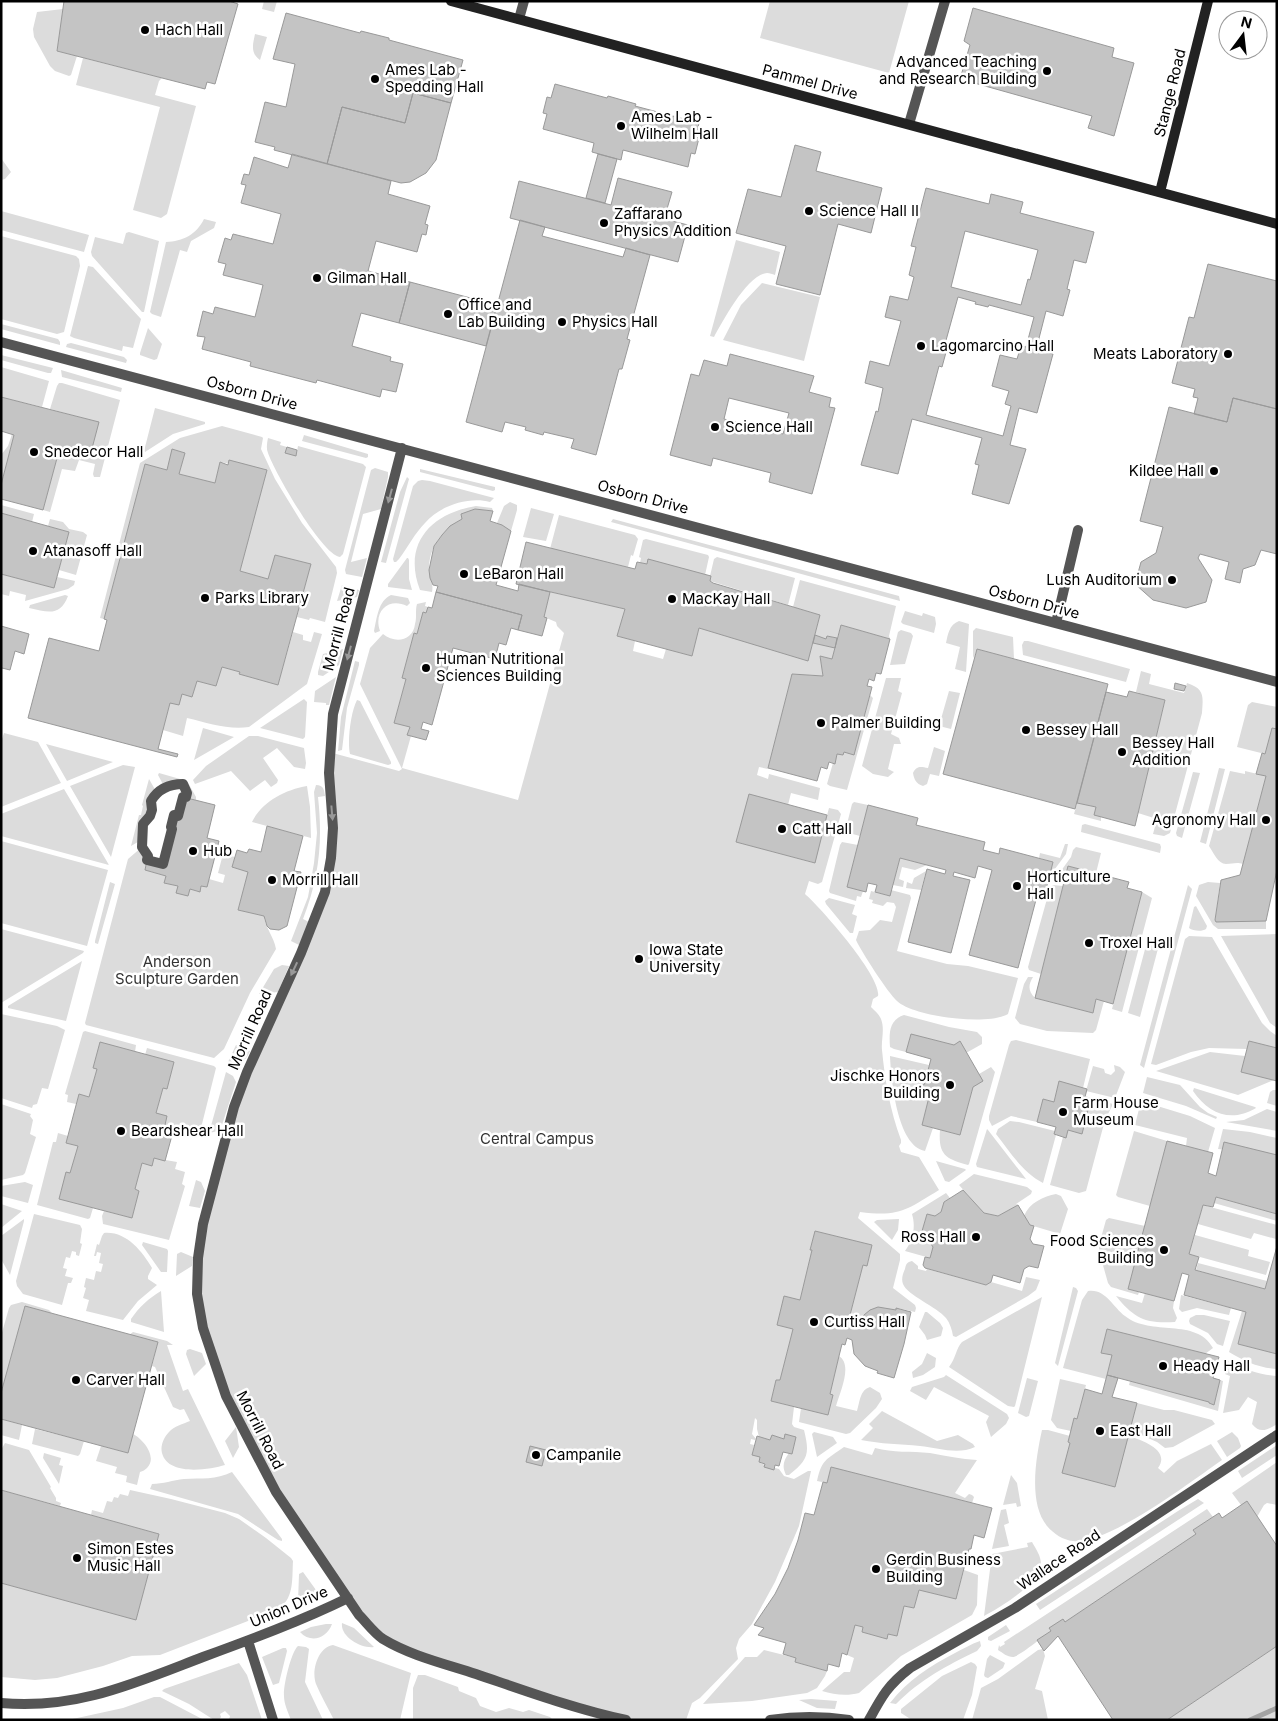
<svg xmlns="http://www.w3.org/2000/svg" width="1278" height="1721" font-family="Inter,sans-serif">
<style>
.green{fill:#dcdcdc}
.lines{fill:none;stroke-linecap:round;stroke-linejoin:round}
.stream{stroke:#a3a3a3;stroke-width:5}
.building{fill:#c4c4c4;stroke:#999;fill-rule:evenodd}
.street{stroke:#555;stroke-width:10}
.secondary{stroke:#222;stroke-width:10}
.oneway{fill:#999}
.poi-dot{fill:#000;stroke:#fff;stroke-width:2}
.labels{text-anchor:middle;stroke-width:5;stroke-linejoin:round;paint-order:stroke}
.poi-label{font-size:15px;fill:#000;stroke:#fff;text-anchor:start}
.street-label{font-size:15px;fill:#000;stroke:#fff}
.park-label{font-size:15px;fill:#333;stroke:#fff}
</style>
<rect width="100%" height="100%" fill="#fff"/>
<path class="green" d="M264 1H277L274 12 262 9Z
M770 1H909L889 73 760 38Z
M63 9 57 51 77 56 71 75 69 76 55 71 50 66 34 37 33 29 37 12Z
M255 34 267 37 260 60C250 53 253 44 255 34Z
M83 58 162 78 159 81 155 95 196 106 167 214 161 218 133 210 160 107 76 85Z
M1 158 11 172 5 179 1 180Z
M1 211 89 235 84 252 1 230Z
M204 219 216 222 214 228 191 241 187 252 180 250 161 317 152 314 150 312 166 242C183 241 196 235 204 219Z
M129 232 159 241 144 312H142L92 256 91 252 95 237 123 244 126 233Z
M1 236 76 256 79 259 80 266 64 332 57 334 1 319Z
M736 240 780 252 775 275C772 274 770 273 767 273 747 275 723 321 714 337L710 336Z
M88 266 93 267 141 319 133 348 123 346 122 351 74 338 70 336Z
M762 283 820 297 804 361 723 340 741 305Z
M1 324 58 339 60 342V345L1 329Z
M148 328 162 344 157 359 154 360 140 355V353Z
M71 343 124 357 127 360 126 363 66 347 67 344Z
M1 355 53 368 51 373H48L1 360Z
M1 367 49 381 42 407 1 397Z
M61 370 122 388 121 392 62 377Z
M59 383H62L120 400 100 477H94L93 474 95 464 79 460 75 471 62 469 50 512 43 510 60 447 90 455 98 422 50 409 57 386Z
M155 408 205 422V424L173 434 145 452 144 451Z
M222 426 262 437 263 438 261 449 275 479 302 523 336 567 337 573 325 622 310 618 309 620 297 617 311 564 275 555 268 579 240 571 267 470 220 462 215 483 179 474 185 453 173 449 167 470 145 464 104 619 100 618 140 463 180 438Z
M12 434 14 435 1 485V455L8 446Z
M304 435 368 454V457L366 458 302 441Z
M268 438 281 442 280 445 287 447 296 456 298 446 363 464 366 467 343 554 340 557C322 555 275 473 268 453 266 448 267 443 268 438Z
M375 468 388 472V477L381 509 363 514 351 562 367 558 362 577 346 574 345 570 371 470Z
M420 469 495 487V490L493 491 420 472Z
M407 477 409 479 386 563 381 562 400 492Z
M422 480 430 481 494 498 490 502C469 496 439 506 425 523 415 533 408 547 399 559L396 562H394L393 559 413 486 418 481Z
M510 502 517 505V510L511 531 497 523 504 506Z
M1 505 34 514 32 522 1 513Z
M476 506 492 508 493 511 475 509 461 514 462 519C443 530 429 546 429 569 429 579 434 582 432 592L420 590C402 543 432 513 476 506Z
M531 508 554 514 546 541 523 537Z
M559 515 635 535 638 539 633 556 631 555 628 567 550 549Z
M50 519 63 522 69 529 83 532 87 535 76 575 59 570 69 532 48 526Z
M613 519 899 596 900 601 611 522Z
M646 539 708 555 709 557 705 575 648 560 647 564 640 563 641 558 639 557 643 540Z
M717 557 795 578 788 605 710 581 711 577 710 576 714 559Z
M407 558H408L409 560V579L412 590 388 587V584Z
M1 574 54 588 57 577 75 581 74 585 68 589 25 601 26 595 10 591 9 596 1 594Z
M800 580 896 606 889 636 890 639 841 625 837 638 827 636 826 639 815 635 820 615 793 607Z
M342 585 359 590 357 597 337 601Z
M550 592 625 609 618 636 635 641 633 651 663 659 666 649 692 656 699 628 807 660 813 643 835 648 832 659 820 656 823 676 792 674 768 769 759 767 757 775 768 779 769 774 820 788 818 800 791 793 788 805 736 842 814 863 829 808 838 810 841 814 822 882 818 884 809 881 805 894C821 908 882 977 878 996L873 999 871 1007C875 1011 879 1014 881 1019 885 1029 881 1040 882 1050 885 1081 890 1110 901 1140V1143L899 1146 901 1152 919 1157 939 1190C906 1210 900 1217 860 1212L858 1218 900 1254V1260L893 1288 915 1305 916 1308 915 1312 897 1308 896 1310C878 1306 865 1309 856 1326L851 1324 850 1315 863 1265 867 1266 872 1245 815 1231 810 1250H812L800 1300 784 1297 777 1325 793 1329 780 1380H776L771 1401 794 1407 792 1424 794 1427 804 1430C810 1454 808 1460 789 1475H786C782 1467 783 1461 789 1453L792 1454 796 1437 785 1434 784 1439 772 1435 770 1440 759 1437 757 1429V1420L755 1418 752 1434 756 1439 755 1440 751 1439 750 1444 754 1445 752 1455 760 1457 759 1462 774 1470 775 1468 779 1469 784 1476 794 1479 808 1471H811L799 1526 775 1582 752 1624 739 1639 736 1648 738 1659 700 1698 692 1703 686 1720H626L425 1657 374 1631 255 1453 203 1328 198 1258 234 1107 301 953 331 858 329 752 399 771 402 769 360 684 370 648 383 634C395 644 413 641 415 624 417 617 415 611 417 604L426 602 425 606 428 607 426 613 423 612 417 634 414 633 402 678 406 679 394 722 410 727 407 734 411 736 402 768 518 800 564 633 557 626 556 622 544 617Z
M65 595 68 596C60 617 48 612 29 608L30 605Z
M391 595 408 598 410 603 407 606C389 597 373 611 380 631L375 633 374 631C377 618 378 601 391 595Z
M905 611 922 616 923 613 935 617 936 624 934 633 903 624 901 622Z
M959 621 969 624 966 672 955 669 960 647 946 643C948 634 949 625 959 621Z
M976 628 1013 637 1014 659 977 649 974 658 973 656V631Z
M901 630 911 633 913 636 905 664 890 665 898 632Z
M293 632 303 635V640L311 642 314 632 322 634 307 684 249 727C228 730 208 723 187 718L183 736 163 730 170 703 182 694 192 697 197 681 216 686 222 667 240 672V674L278 685Z
M1024 641H1028L1130 669 1126 682 1023 655 1022 645Z
M343 649 339 665 323 676 318 675V672L323 654Z
M355 661 359 662V665L347 708 342 750 338 751 341 717Z
M1141 671 1151 674 1149 684 1184 693 1187 683C1205 689 1203 696 1202 713L1170 833 1164 836 1153 834 1157 819 1138 813 1165 701 1136 692Z
M336 677 329 705H326V703L314 702 315 691Z
M886 678H901L898 691 902 693 891 734 899 738 901 744H894L888 769 894 772 888 777 873 774 862 766Z
M949 691 960 693 951 729 939 726Z
M870 695 873 698 847 790 830 786 827 784 833 763H835L837 754 843 755 844 752 854 754Z
M304 699 307 702 305 737 303 739 260 728Z
M357 700 360 701 391 762V764L388 765 350 754C347 741 351 711 357 700Z
M1252 702 1277 707V729L1265 754 1237 747 1248 705Z
M203 728 234 737 194 760Z
M4 733 38 742 61 783 1 807V742Z
M249 736H258L304 748 306 763 305 769 294 767 277 748 263 758 278 780 277 783 271 787 265 780 250 791 231 771 195 784 193 780 206 766Z
M46 744 113 762 67 781Z
M934 747 945 751 939 776 930 774 927 784 923 786C916 784 914 779 913 773 917 765 921 767 928 768Z
M123 765 135 767 111 857 70 786Z
M1219 768 1225 769 1206 844 1200 842Z
M1230 771 1245 774V771L1266 776 1243 864C1236 862 1233 864 1226 864 1218 864 1213 852 1209 846Z
M1193 772 1200 773 1182 838 1177 836 1176 833Z
M159 773 187 781 196 797V800L186 797 182 784 165 788 158 775Z
M149 779 157 793 143 839 131 846 139 815H141L143 806 142 805Z
M316 785C324 785 324 790 325 796L318 797C323 842 319 878 303 919L309 922 299 945 291 941 308 897 314 863 317 833 314 792Z
M307 786 310 807 311 838 252 822C262 802 284 790 307 786Z
M64 789 109 865 1 836V814Z
M854 802 868 805 860 836 849 833 846 828 852 804Z
M1077 803 1096 807 1101 817V821L1074 814Z
M1085 824 1160 844 1161 847 1160 853 1081 832 1082 825Z
M1 841 108 870 87 946 1 923Z
M842 842 858 845 847 886 863 891 861 897 857 896 856 901 830 893 829 891 840 845Z
M1065 844H1068L1066 854 1049 877 1053 862 1039 858 1040 853 1060 858Z
M142 847 148 856 145 870 166 876 164 883 178 886 188 896 190 889 199 892 201 886 207 887 209 879 223 883 225 875 218 873 223 854 235 857 232 867 248 872 238 910 264 916C265 927 274 937 276 949L250 993 224 1049 214 1058 86 1025 85 1023 128 859Z
M1076 847 1101 853 1096 873 1068 866 1065 881 1059 878 1058 875 1071 857 1073 850Z
M900 858 927 865 915 870 902 867 899 879 904 881 903 887 893 885Z
M926 871 921 890 906 888 907 882 912 884 914 878Z
M110 882 115 884 98 944 95 943V941Z
M1208 882 1220 883 1215 920 1216 921H1266V929H1218L1213 925 1196 896 1199 885Z
M1053 885 1063 886 1041 974 1029 970 1028 967 1050 888Z
M1188 885 1192 889 1144 1068 1140 1065Z
M891 890 910 895 911 898 897 951 947 964 968 966 1018 978 1008 1014C988 1026 914 1017 897 1001 888 993 861 951 856 940L859 931 870 930 880 920 892 922 896 907 894 903 887 902 883 906 872 903 873 900 869 899 871 891 889 896Z
M1142 892 1152 898 1122 1012 1112 1009Z
M829 898 855 905 852 914 857 916 853 933H850L826 904 825 901Z
M1196 906 1207 926 1206 929C1202 932 1193 931 1189 928L1194 907Z
M1 929 84 951 83 953 1 1003Z
M1277 934V1028L1270 1023 1221 936Z
M1189 936 1212 937 1262 1023 1270 1031 1277 1036V1048L1249 1041 1247 1049 1209 1048 1191 1052 1156 1065 1151 1064 1185 939Z
M1148 938 1160 941 1140 1017 1128 1013Z
M82 961 66 1021 8 1008V1006Z
M282 965 289 966 278 992 259 994 274 969Z
M1028 977H1033C1028 985 1028 991 1035 998L1093 1013 1096 999 1104 1001 1096 1030 1093 1033 1047 1031 1020 1024 1015 1018 1024 984Z
M1 1014 57 1026 65 1030 48 1089 42 1088 37 1104 33 1105 32 1108 1 1098Z
M904 1015 949 1027 977 1032 982 1037V1044L966 1053 954 1045 911 1034 906 1052 894 1049 890 1047C889 1033 889 1020 904 1015Z
M85 1031 136 1045 135 1052 100 1043 93 1068 97 1069 89 1097 79 1094 76 1104 67 1102 68 1095 65 1094 83 1032Z
M1016 1040 1090 1059 1083 1088 1059 1082 1054 1102 1043 1099 1037 1122 1011 1116 992 1126 989 1120V1116L1009 1045 1011 1041Z
M236 1045 250 1051C245 1062 240 1066 228 1062Z
M147 1048 214 1066 216 1068 199 1136 185 1131 183 1138 172 1135 174 1128 165 1125 156 1113 163 1088 167 1089 174 1062 145 1055Z
M1210 1052 1245 1056 1242 1072 1274 1080 1238 1095 1156 1071Z
M890 1056 929 1065 924 1085 918 1090 930 1093 922 1125 933 1128 925 1151C897 1146 891 1079 890 1056Z
M1114 1065 1120 1067 1125 1072 1115 1098 1086 1091 1093 1066 1104 1069 1105 1073 1111 1075 1115 1071Z
M991 1067 995 1072 969 1164 968 1165C946 1159 938 1155 940 1130L960 1135 973 1087 979 1074Z
M226 1072 233 1076 236 1082 221 1128 218 1131 209 1133Z
M1147 1077 1180 1085 1200 1107 1208 1113 1217 1117 1216 1119 1186 1106 1143 1093Z
M1194 1088 1255 1107 1256 1108C1231 1123 1209 1114 1193 1091Z
M1273 1090H1277V1106L1267 1103 1270 1092Z
M1091 1098 1113 1104 1105 1120 1086 1191 1079 1193 1050 1185 1063 1137H1066L1068 1130 1082 1133Z
M1141 1101 1190 1116 1215 1128 1208 1152 1186 1146 1187 1138 1135 1125Z
M1 1104 31 1114 30 1116 33 1120 30 1134 36 1137 25 1173 23 1175 1 1180Z
M1267 1109 1277 1112V1131L1226 1122 1244 1120Z
M1010 1121 1019 1122 1055 1131 1054 1134 1056 1135 1043 1183C1023 1173 1010 1152 996 1134L998 1129Z
M987 1129 988 1130 1026 1179 977 1167 976 1164Z
M1223 1129 1250 1132 1277 1138V1155L1218 1149Z
M1134 1131 1167 1141 1150 1206 1118 1197 1116 1195Z
M58 1133 68 1136 66 1143 78 1146 70 1173 93 1208 90 1218 88 1219 37 1205 53 1142H56Z
M154 1158 177 1162 175 1169 185 1172 182 1184 185 1186 169 1240 103 1224 102 1216 104 1211 132 1218 139 1191 135 1189 142 1163 152 1165Z
M936 1161 965 1169 966 1170 949 1182 945 1181Z
M974 1174 1027 1187 1032 1191 1031 1194 1016 1204 1018 1205 998 1216 984 1213 959 1185Z
M196 1180 201 1182 205 1191 200 1208 189 1206Z
M25 1182 33 1185 28 1203 1 1196V1186Z
M946 1193 950 1198 944 1202 941 1212 935 1216 927 1214 920 1238 929 1241 933 1247 930 1258 905 1251C913 1240 916 1227 912 1214Z
M1056 1194 1061 1196 1068 1209 1060 1234 1030 1225 1024 1216C1029 1203 1044 1196 1056 1194Z
M1216 1197 1277 1214V1221L1214 1203Z
M1 1204 22 1211 1 1228Z
M1203 1205 1277 1225 1276 1239 1254 1233 1251 1239 1198 1224Z
M34 1214 80 1225 82 1229 80 1243 82 1244 79 1256 76 1255V1252L72 1251 70 1258 66 1257 63 1268 67 1269 65 1276 73 1278 71 1283H68L62 1305 23 1294 17 1286 16 1281Z
M1109 1218 1145 1226 1128 1289 1139 1292 1138 1295 1111 1287 1108 1283 1099 1251V1245L1106 1220Z
M24 1219V1221L10 1275 1 1259V1236Z
M899 1219 898 1230 892 1240 874 1222 877 1220Z
M104 1233C126 1231 142 1251 152 1268L148 1276V1279L157 1285 138 1301 123 1320 86 1311 89 1300 83 1298 86 1288 84 1287 86 1278 94 1280 96 1271 101 1272 103 1264 99 1263 101 1253 97 1252 96 1256H94L97 1244 99 1245 102 1236Z
M1195 1235 1249 1250 1248 1256 1270 1262 1266 1275 1189 1254Z
M143 1242 167 1249 168 1251 167 1272H161L142 1245Z
M181 1252 193 1257 192 1266 176 1276 177 1254Z
M912 1261 918 1266V1269L926 1271 927 1269 986 1285 991 1282 1022 1291 1026 1277 1040 1280 1036 1290 1028 1296 956 1337 953 1336C952 1330 950 1323 946 1318 937 1307 907 1295 903 1284 901 1279 903 1273 905 1269 906 1264 907 1262 912 1261Z
M1198 1263 1267 1281 1265 1289 1196 1270Z
M1073 1287 1076 1288 1078 1291 1058 1366 1055 1363Z
M161 1291 164 1332 131 1322V1319C139 1307 149 1298 161 1291Z
M1088 1291C1105 1288 1113 1307 1125 1316 1151 1337 1196 1317 1213 1348L1205 1354 1107 1329 1101 1352 1112 1355 1106 1379 1063 1368 1082 1300Z
M1145 1293 1174 1301 1173 1308 1177 1318 1175 1322C1145 1324 1134 1318 1116 1296L1142 1303Z
M1181 1295 1231 1308 1229 1315 1197 1308 1182 1312 1179 1309Z
M1042 1297 1015 1406 1014 1407 1008 1406 949 1367C956 1358 956 1348 962 1342Z
M22 1302 49 1310 52 1313 25 1307 1 1393V1336L9 1308 11 1305Z
M1242 1311 1246 1312 1238 1344 1277 1354V1369C1259 1368 1244 1361 1229 1352Z
M925 1312H927L940 1323 943 1328 941 1336 927 1340 925 1335 919 1327Z
M1196 1315H1204L1230 1321 1223 1346 1217 1344 1208 1333 1190 1324 1189 1321 1190 1318Z
M133 1332 167 1341 173 1345H167L183 1391 188 1389 225 1465C208 1470 168 1476 162 1453 160 1446 164 1437 169 1432 174 1426 183 1424 190 1421L184 1409 180 1410 173 1407 155 1367 152 1366 158 1342 129 1335Z
M190 1349 202 1353 206 1364 194 1376 186 1354 187 1350Z
M927 1353 936 1358 935 1367 923 1375 913 1378 912 1372 922 1364Z
M839 1356C853 1365 840 1392 836 1406L857 1411C860 1401 860 1390 870 1387L880 1393 882 1399 876 1408 850 1433 846 1434 799 1422 801 1408 828 1415 833 1395 830 1394Z
M1228 1361C1243 1369 1259 1375 1277 1376V1424C1267 1430 1260 1434 1252 1424L1257 1402 1248 1397 1239 1410 1223 1413 1230 1376 1225 1374Z
M946 1375 1007 1414 1009 1418 1006 1424 991 1437 986 1422 989 1416 934 1387 926 1400 910 1391 912 1387 944 1377Z
M1027 1378 1038 1381 1029 1416 1026 1417 1018 1413Z
M1060 1379 1086 1385 1077 1419 1071 1431 1057 1428 1051 1420Z
M1220 1380 1223 1381 1218 1411 1129 1385 1130 1381 1209 1402V1403L1214 1404Z
M1137 1403 1164 1410H1174L1212 1420 1215 1424 1173 1447 1165 1448 1157 1442 1130 1430Z
M882 1411 937 1441 958 1435 973 1444 975 1447C958 1455 938 1448 920 1446 900 1444 881 1444 861 1440L873 1428 869 1424Z
M1 1419 22 1425 19 1440 1 1435Z
M236 1427 239 1447 233 1458 225 1441Z
M35 1429 84 1441 80 1454 78 1456 32 1444Z
M1042 1430H1048L1070 1436 1068 1442 1070 1443 1063 1473 1114 1487 1128 1436C1142 1440 1171 1450 1158 1468L1164 1473 1177 1461 1211 1444 1222 1460C1192 1481 1108 1545 1073 1541 1063 1540 1054 1534 1047 1526 1028 1503 1036 1457 1042 1430Z
M814 1432 833 1437 837 1443 817 1457 812 1434Z
M1232 1432 1238 1438 1241 1446 1240 1448 1227 1457 1217 1441Z
M133 1434C143 1439 158 1457 147 1468 145 1470 143 1471 140 1472L137 1485 126 1482 127 1476 115 1473 117 1467 96 1461 101 1446 128 1453Z
M5 1443 29 1450 51 1487 50 1488 56 1498V1501L61 1503 60 1506 1 1490V1450Z
M1277 1445V1455L1242 1478 1238 1471Z
M844 1447 872 1455 875 1448C893 1453 911 1451 930 1453 946 1456 961 1459 977 1460L955 1493 965 1498 969 1494 972 1495 974 1497 972 1503 831 1467 827 1483 817 1481C822 1459 826 1460 844 1447Z
M44 1453 61 1458 59 1465 63 1466 59 1484 43 1458Z
M1277 1462V1505L1267 1503 1264 1505 1257 1517 1241 1505 1232 1493Z
M232 1472 282 1539V1541L278 1540 238 1514 150 1489 152 1484C163 1484 173 1480 184 1479 201 1478 216 1480 232 1472Z
M1011 1475 1017 1483 1021 1506 1017 1507 1016 1503 1003 1505Z
M130 1490 171 1499 225 1513 239 1519 266 1538 291 1558 293 1561C292 1576 294 1594 283 1605L248 1621 160 1655 132 1656 103 1666 57 1678 35 1680 1 1677V1583L136 1620 159 1534 91 1515 92 1510 103 1513 107 1501 112 1502 114 1497 118 1498 120 1494 128 1496Z
M1198 1499 1204 1503 1040 1610 1036 1604 1178 1511Z
M1006 1509 1009 1523 1004 1525 1009 1546 992 1549 1001 1510Z
M1207 1509 1213 1517 1193 1530 1196 1534 1065 1622 1049 1629 1051 1631C1044 1636 1018 1657 1013 1657 1007 1657 1003 1653 998 1650L999 1645 1000 1647 1005 1644 1004 1642Z
M1032 1542C1036 1549 1041 1556 1041 1564 1041 1583 999 1608 984 1616L992 1554 1028 1547 1027 1543Z
M964 1570 978 1575 977 1605 972 1615 901 1656 859 1693C848 1696 834 1695 822 1691L844 1672H850L854 1658 847 1655 855 1625 863 1627 862 1632 887 1639 888 1634 897 1636 904 1606 914 1608 919 1590 956 1599Z
M303 1572 316 1590 313 1596 300 1606 298 1602 299 1574Z
M342 1623 354 1628 374 1647C362 1649 340 1637 342 1623Z
M326 1624H332C327 1638 311 1644 300 1632L311 1627Z
M1006 1625 1010 1631 991 1641 988 1640V1637Z
M980 1641 981 1646 977 1651C946 1666 921 1679 896 1704L890 1703C908 1680 930 1666 955 1653 963 1649 971 1644 980 1641Z
M333 1645 411 1673 400 1720H334C328 1708 321 1696 316 1684 311 1671 318 1647 333 1645Z
M298 1646 306 1647 309 1649 305 1682 323 1720H291C288 1712 284 1704 284 1696 283 1687 291 1652 298 1646Z
M1277 1646V1720H1167Z
M283 1648H286L287 1651 279 1683 273 1685 262 1657Z
M1043 1649 1045 1656 1035 1689 1042 1691 1048 1720H972L981 1688 998 1679 1038 1650Z
M764 1650 796 1658 795 1662 827 1671 825 1676 817 1688 807 1693 752 1701 703 1704 745 1657H757Z
M990 1655 1005 1663 1003 1668 988 1678 985 1677 984 1675 987 1659Z
M971 1662 975 1664 977 1667 972 1695 963 1720H912L901 1713V1709L942 1676Z
M239 1663 247 1675 262 1720H229L230 1716 225 1711 220 1714 221 1717 219 1720H214L189 1704 162 1691 164 1689Z
M418 1675H425L458 1687 459 1691 476 1698 480 1706 496 1712 509 1708 523 1712 529 1710 550 1717 553 1720H413V1688Z
M154 1697H160L204 1720H68L123 1708Z
M811 1699 837 1701 835 1709 817 1708 799 1700Z"/>
<g class="lines">
<path class="stream" d="M1250 1720 1277 1708"/>
</g>
<path class="building" d="M64 1H229L238 4 215 84 207 82 205 89 57 51Z
M973 8 1114 48 1112 57 1134 63 1114 136 1088 128 1092 116 960 79 970 45 964 41Z
M286 13 360 33 361 31 389 38V40L463 60 451 103 413 93 405 123 342 107 327 164 274 150 275 147 255 142 265 102 286 107 295 64 273 59Z
M555 84 607 98 608 96 636 104 635 106 699 123 696 137 699 138 695 154 691 153 688 167 623 150 621 160 592 152 594 143 543 129 547 114 543 113 547 97 551 98Z
M413 93 451 103 436 160 426 173 410 182 401 183 327 164 342 107 405 123Z
M795 145 821 152 816 171 882 188 871 233 838 224 820 295 776 284 786 246 736 233 748 189 781 197Z
M292 154 391 181 388 194 430 206 425 224 428 225 426 235 422 234 417 252 376 241 368 271 410 282 399 323 361 313 352 346 391 357 390 361 403 364 396 392 382 389 380 397 317 380 316 383 250 366 251 362 202 349 205 337 197 336 203 311 213 314 215 307 255 317 263 285 223 275 226 264 218 262 225 238 231 240 233 234 273 244 281 214 241 203 246 185 241 184 244 174 249 175 254 157 288 168Z
M598 154 617 159 605 203 586 198Z
M618 178 672 192 664 219 688 225 678 262 510 218 519 181 611 205Z
M926 188 989 204 991 194 1023 202 1020 213 1094 232 1086 263 1074 260 1067 289 1070 290 1063 316 1046 311 1036 350 1053 354 1037 413 1019 408 1010 445 1026 449 1009 504 972 494 979 465 975 464 982 438 912 419 898 474 861 465 876 411 878 412 883 388 865 383 870 361 889 366 901 321 885 317 890 296 908 300 914 277 909 275 916 247 911 246ZM965 231 1038 250 1030 280 1028 279 1021 305 951 287ZM958 297 976 302 975 304 980 305 988 307 989 305 1034 317 1026 347 1021 346 1017 359 1000 355 992 386 1009 391 1005 404 1011 406 1003 436 926 415 939 366 942 367 948 345 945 344Z
M520 220 545 227 542 236 623 257 626 248 650 255 627 339 630 340 622 369H619L596 455 571 448 574 439 544 432 543 435 525 430 526 427 505 422 502 432 466 422Z
M1208 264 1277 281V409L1233 398 1227 422 1194 414 1198 398 1193 397 1195 389 1172 383 1189 317 1194 318Z
M410 282 497 305 486 346 399 323Z
M730 354 814 376 809 392 831 398 829 407 835 408 812 494 769 482 771 473 713 458 711 466 670 455 691 374 699 376 704 360 727 366ZM729 398 789 413 783 434 724 419Z
M1 397 99 422 90 456 60 447 43 510 1 499V485L14 435 1 431Z
M1233 398 1277 409V554L1261 550 1255 565 1243 569 1240 583 1225 579 1229 562 1200 554 1198 558 1212 580 1206 602 1186 608 1153 600 1135 584 1141 562 1156 553 1163 527 1140 521 1169 407 1227 422Z
M287 447 297 450 296 456 285 453Z
M172 449 185 453 179 474 215 483 220 462 228 465 229 460 267 470 240 571 268 579 275 555 311 564 278 685 239 674 240 672 222 667 216 686 197 681 192 697 182 694 179 705 170 703 158 749 178 754 177 757 28 718 49 638 99 651 107 620 104 619 145 464 167 470Z
M475 509 493 511 490 521 502 525 511 531 496 585 518 591 519 584 550 592 544 617 547 618 542 636 518 630 522 615 436 592 438 586 433 585 430 578 429 570 434 546 442 535 450 526 462 519 461 514Z
M1 513 69 532 54 588 1 574Z
M526 542 635 569 637 562 647 564 648 559 711 576 710 581 713 583 820 615 808 661 699 628 692 656 617 636 625 609 516 584Z
M436 592 522 615 518 630 511 628 506 645 499 643 495 659 453 648 432 725 423 722 421 729 429 731 426 740 407 735 410 727 394 723 406 679 402 678 414 633 417 634 423 612 426 613 428 607 432 608Z
M841 625 890 639 881 674 876 673 874 681 869 679 867 686 872 687 854 755 844 752 843 755 837 754 835 764 829 762 827 769 821 767 817 781 768 768 792 674 823 676 820 656 832 659Z
M1 626 29 634 24 654 15 651 10 670 2 668 1 670Z
M815 635 826 639 827 636 837 638 835 648 813 643Z
M977 649 1108 684 1075 809 943 774Z
M1175 683 1186 686 1184 691 1174 689Z
M1129 691 1165 700 1135 826 1094 815 1096 807 1077 803 1106 692 1127 697Z
M1272 728 1277 729V870L1266 921 1216 922 1215 920 1221 880 1240 875 1266 776 1256 774 1262 753 1265 754Z
M749 794 827 815 815 863 736 842Z
M183 797 215 805 207 838 219 841 207 887 201 886 200 892 190 889 188 896 176 893 178 886 164 883 166 876 145 870 147 860 166 865Z
M868 805 918 818 916 825 985 842 983 850 999 854 1000 848 1053 862 1044 898 1037 896 1018 968 969 955 992 870 978 866 975 878 954 872 953 876 970 880 951 953 908 942 927 869 945 874 946 870 900 858 890 896 875 892 877 885 868 883 866 892 847 887Z
M267 826 303 836 294 871 301 872 287 926 279 930 270 929 267 926 264 916 238 910 248 872 232 867 237 850 247 853 249 849 261 852Z
M1068 866 1129 882 1127 888 1142 892 1113 1004 1096 999 1093 1013 1035 998Z
M911 1034 954 1045 960 1041 983 1081 973 1087 960 1135 922 1125 930 1093 917 1090 919 1084 924 1085 931 1059 906 1052Z
M1249 1041 1277 1048V1081L1241 1072Z
M100 1042 174 1062 167 1089 163 1088 156 1113 167 1116 165 1125 174 1128 165 1161 154 1158 152 1166 142 1163 135 1189 139 1191 132 1218 59 1199 66 1172 70 1173 78 1146 66 1143 79 1094 89 1097 97 1069 93 1068Z
M1059 1081 1087 1089 1085 1097 1091 1098 1082 1134 1068 1130 1066 1138 1054 1134 1056 1127 1037 1122 1043 1099 1054 1102Z
M1167 1141 1213 1153 1208 1173 1216 1176 1224 1142 1277 1155V1214L1216 1197 1213 1207 1203 1205 1189 1254 1199 1257 1195 1270 1265 1289 1277 1246V1354L1238 1344 1246 1312 1184 1295 1189 1275 1182 1273 1174 1301 1128 1289Z
M963 1190 984 1213 998 1216 1018 1205 1030 1225 1034 1226 1030 1239 1033 1244 1044 1246 1038 1268 1029 1266 1024 1269 1020 1283 993 1275 991 1282 986 1285 925 1268 923 1265 925 1257 930 1258 933 1247 929 1241 920 1238 927 1214 935 1216 941 1212 944 1202Z
M815 1231 872 1245 867 1266 863 1265 850 1315 853 1316 851 1324 856 1326 864 1315 870 1310 878 1307 896 1310V1308L911 1312 904 1344 894 1378 877 1373 878 1371 865 1366 854 1354 852 1340 847 1338 845 1345 842 1344 839 1356 830 1394 833 1395 828 1415 771 1401 776 1380H780L793 1329 777 1325 784 1296 800 1300 812 1250H810Z
M25 1306 158 1342 128 1453 1 1419V1393Z
M1107 1329 1219 1357 1213 1378 1220 1380 1214 1405 1209 1403V1402L1107 1375 1112 1355 1101 1353Z
M1107 1375 1118 1378 1112 1397 1137 1403 1115 1487 1062 1473 1070 1443 1068 1442 1074 1418 1077 1419 1085 1389 1102 1394Z
M785 1434 796 1437 792 1454 783 1452 779 1466 775 1465 774 1470 764 1467 765 1464 759 1462 760 1457 752 1455 757 1436 770 1440 772 1435 784 1439Z
M530 1446 546 1450 542 1466 526 1462Z
M831 1467 992 1508 984 1538 974 1535 971 1549H969L956 1599 919 1590 914 1608 904 1606 897 1636 888 1634 887 1639 862 1632 863 1627 855 1625 847 1655 842 1653 839 1667 828 1664 827 1671 795 1662 796 1658 783 1654 786 1643 758 1635 764 1628 754 1625 775 1594 788 1568 798 1540 805 1513 814 1515 823 1482 827 1483Z
M1 1490 159 1534 136 1620 1 1583Z
M1247 1501 1277 1546V1646L1167 1720H1113L1058 1636 1044 1651 1037 1640 1051 1631 1049 1628 1063 1619 1065 1622 1196 1534 1193 1530 1219 1513 1222 1518Z"/>
<g class="lines">
<path class="street" d="M519 19 524 1
M909 124 945 1
M1 342 1277 682
M402 448 333 714 329 773 333 828 331 858 325 892 301 953 247 1072 234 1107 203 1224 198 1258 197 1294 203 1328 226 1396 276 1492 359 1615C367 1623 374 1633 383 1639 411 1656 446 1664 476 1674 526 1691 575 1709 626 1720
M1056 623 1078 530
M183 784 187 793 186 797H183L178 816 174 815 171 827 172 829 163 864 147 860 148 856 142 847 143 824 150 816 152 810 151 801C158 789 169 784 183 784Z
M248 1641 273 1720
M1 1703C76 1710 135 1683 203 1657 252 1639 301 1621 348 1598
M770 1720C796 1716 823 1716 849 1720
M869 1720C882 1696 888 1685 910 1668L1015 1608 1277 1435"/>
<path class="secondary" d="M451 1 1277 224
M1160 192 1208 1"/>
</g>
<defs><path id="oneway-solid" d="M-6-.8H1V-3.2L6.5 0L1 3.2V.8H-6Z" transform="scale(1.25)"/></defs>
<g class="oneway">
<use href="#oneway-solid" transform="translate(390 496) rotate(105)"/>
<use href="#oneway-solid" transform="translate(349 653) rotate(105)"/>
<use href="#oneway-solid" transform="translate(332 813) rotate(85)"/>
<use href="#oneway-solid" transform="translate(294 969) rotate(115)"/>
</g>
<g class="poi-dot">
<circle cx="145" cy="30" r="5"/>
<circle cx="1047" cy="71" r="5"/>
<circle cx="375" cy="79" r="5"/>
<circle cx="621" cy="126" r="5"/>
<circle cx="809" cy="211" r="5"/>
<circle cx="604" cy="223" r="5"/>
<circle cx="317" cy="278" r="5"/>
<circle cx="448" cy="314" r="5"/>
<circle cx="562" cy="322" r="5"/>
<circle cx="921" cy="346" r="5"/>
<circle cx="1228" cy="354" r="5"/>
<circle cx="715" cy="427" r="5"/>
<circle cx="34" cy="452" r="5"/>
<circle cx="1214" cy="471" r="5"/>
<circle cx="33" cy="551" r="5"/>
<circle cx="464" cy="574" r="5"/>
<circle cx="1172" cy="580" r="5"/>
<circle cx="205" cy="598" r="5"/>
<circle cx="672" cy="599" r="5"/>
<circle cx="426" cy="668" r="5"/>
<circle cx="821" cy="723" r="5"/>
<circle cx="1026" cy="730" r="5"/>
<circle cx="1122" cy="752" r="5"/>
<circle cx="1266" cy="820" r="5"/>
<circle cx="782" cy="829" r="5"/>
<circle cx="193" cy="851" r="5"/>
<circle cx="272" cy="880" r="5"/>
<circle cx="1017" cy="886" r="5"/>
<circle cx="1089" cy="943" r="5"/>
<circle cx="639" cy="959" r="5"/>
<circle cx="950" cy="1085" r="5"/>
<circle cx="1063" cy="1112" r="5"/>
<circle cx="121" cy="1131" r="5"/>
<circle cx="976" cy="1237" r="5"/>
<circle cx="1164" cy="1250" r="5"/>
<circle cx="814" cy="1322" r="5"/>
<circle cx="1163" cy="1366" r="5"/>
<circle cx="76" cy="1380" r="5"/>
<circle cx="1100" cy="1431" r="5"/>
<circle cx="536" cy="1455" r="5"/>
<circle cx="77" cy="1558" r="5"/>
<circle cx="876" cy="1569" r="5"/>
</g>
<g class="labels">
<g class="poi-label">
<text x="155" y="35">Hach Hall</text>
<text x="1037" y="67" text-anchor="end">Advanced Teaching<tspan x="1037" dy="17">and Research Building</tspan></text>
<text x="385" y="75">Ames Lab -<tspan x="385" dy="17">Spedding Hall</tspan></text>
<text x="631" y="122">Ames Lab -<tspan x="631" dy="17">Wilhelm Hall</tspan></text>
<text x="819" y="216">Science Hall II</text>
<text x="614" y="219">Zaffarano<tspan x="614" dy="17">Physics Addition</tspan></text>
<text x="327" y="283">Gilman Hall</text>
<text x="458" y="310">Office and<tspan x="458" dy="17">Lab Building</tspan></text>
<text x="572" y="327">Physics Hall</text>
<text x="931" y="351">Lagomarcino Hall</text>
<text x="1218" y="359" text-anchor="end">Meats Laboratory</text>
<text x="725" y="432">Science Hall</text>
<text x="44" y="457">Snedecor Hall</text>
<text x="1204" y="476" text-anchor="end">Kildee Hall</text>
<text x="43" y="556">Atanasoff Hall</text>
<text x="474" y="579">LeBaron Hall</text>
<text x="1162" y="585" text-anchor="end">Lush Auditorium</text>
<text x="215" y="603">Parks Library</text>
<text x="682" y="604">MacKay Hall</text>
<text x="436" y="664">Human Nutritional<tspan x="436" dy="17">Sciences Building</tspan></text>
<text x="831" y="728">Palmer Building</text>
<text x="1036" y="735">Bessey Hall</text>
<text x="1132" y="748">Bessey Hall<tspan x="1132" dy="17">Addition</tspan></text>
<text x="1256" y="825" text-anchor="end">Agronomy Hall</text>
<text x="792" y="834">Catt Hall</text>
<text x="203" y="856">Hub</text>
<text x="1027" y="882">Horticulture<tspan x="1027" dy="17">Hall</tspan></text>
<text x="282" y="885">Morrill Hall</text>
<text x="1099" y="948">Troxel Hall</text>
<text x="649" y="955">Iowa State<tspan x="649" dy="17">University</tspan></text>
<text x="940" y="1081" text-anchor="end">Jischke Honors<tspan x="940" dy="17">Building</tspan></text>
<text x="1073" y="1108">Farm House<tspan x="1073" dy="17">Museum</tspan></text>
<text x="131" y="1136">Beardshear Hall</text>
<text x="966" y="1242" text-anchor="end">Ross Hall</text>
<text x="1154" y="1246" text-anchor="end">Food Sciences<tspan x="1154" dy="17">Building</tspan></text>
<text x="824" y="1327">Curtiss Hall</text>
<text x="1173" y="1371">Heady Hall</text>
<text x="86" y="1385">Carver Hall</text>
<text x="1110" y="1436">East Hall</text>
<text x="546" y="1460">Campanile</text>
<text x="87" y="1554">Simon Estes<tspan x="87" dy="17">Music Hall</tspan></text>
<text x="886" y="1565">Gerdin Business<tspan x="886" dy="17">Building</tspan></text>
</g>
<g class="street-label">
<text transform="translate(810 82) rotate(15)" y="5">Pammel Drive</text>
<text transform="translate(1170 93) rotate(-76)" y="5">Stange Road</text>
<text transform="translate(252 393) rotate(15)" y="5">Osborn Drive</text>
<text transform="translate(643 497) rotate(15)" y="5">Osborn Drive</text>
<text transform="translate(1034 602) rotate(15)" y="5">Osborn Drive</text>
<text transform="translate(339 629) rotate(-75)" y="5">Morrill Road</text>
<text transform="translate(250 1030) rotate(-66)" y="5">Morrill Road</text>
<text transform="translate(260 1430) rotate(63)" y="5">Morrill Road</text>
<text transform="translate(1059 1560) rotate(-34)" y="5">Wallace Road</text>
<text transform="translate(289 1607) rotate(-23)" y="5">Union Drive</text>
</g>
<g class="park-label">
<text x="177" y="967">Anderson<tspan x="177" dy="17">Sculpture Garden</tspan></text>
<text x="537" y="1144">Central Campus</text>
</g>
</g>
<rect width="1278" height="1721" fill="none" stroke="#000000" stroke-width="5"/>
<g transform="translate(1243 35) rotate(15)"><circle r="24" fill="#ffffff" stroke="#999999"/>
<path d="M0-4L9 19L0 12L-9 19Z" fill="#000000"/>
<text y="-8" font-size="14" font-weight="bold" text-anchor="middle" fill="#000000">N</text>
</g>
</svg>
